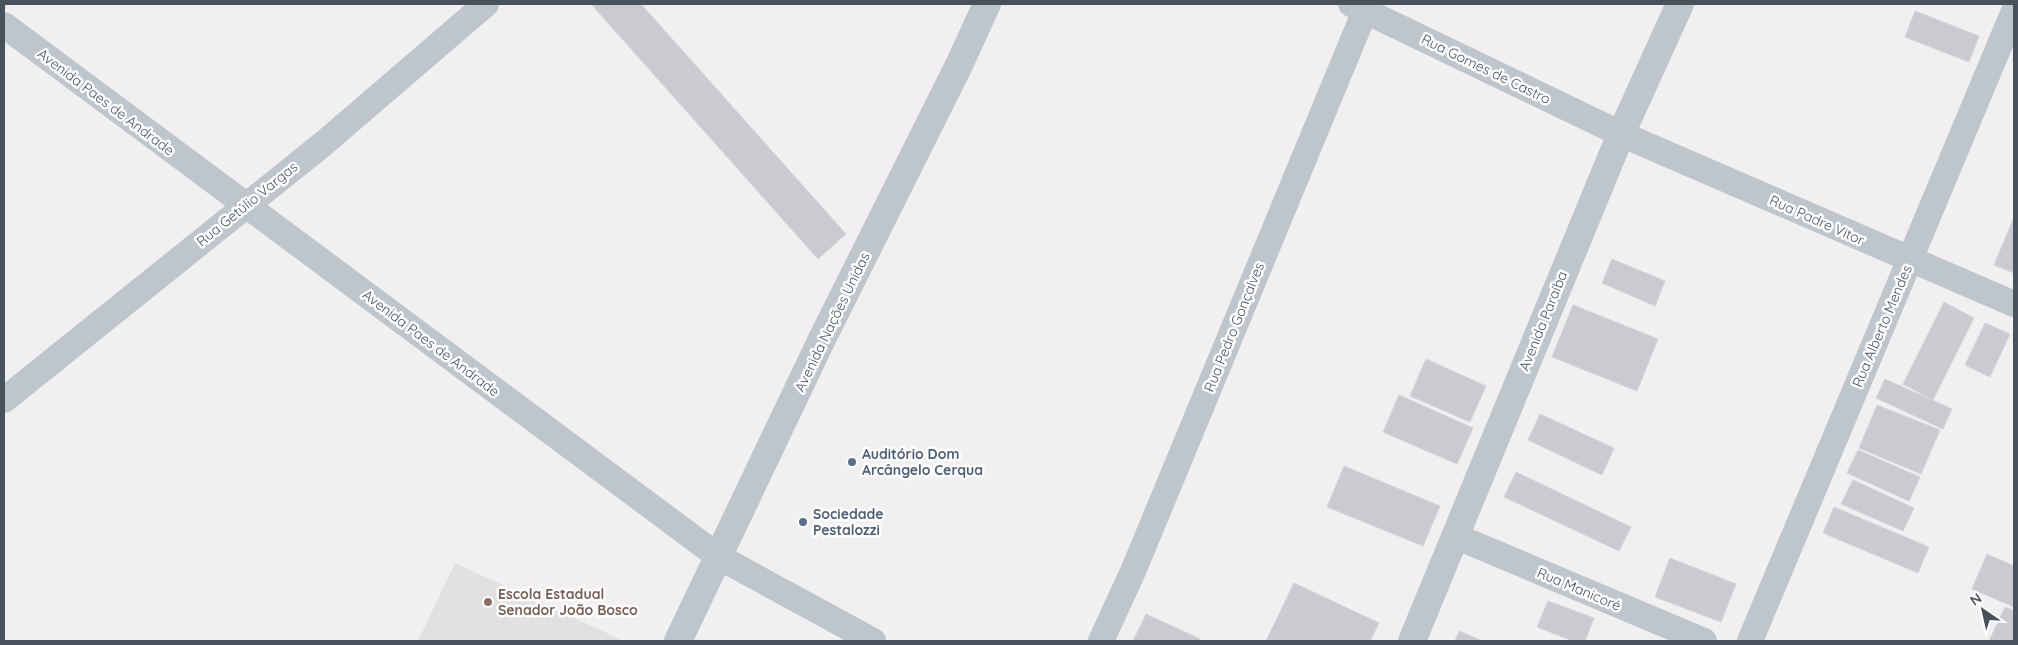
<svg xmlns="http://www.w3.org/2000/svg" width="2018" height="645" font-family="Quicksand,sans-serif">
<style>
.education{fill:#e2e0e1}
.building{fill:#c9cbd1;stroke:#d3d5da}
.lines{fill:none;stroke-linecap:round;stroke-linejoin:round}
.minor{stroke:#bec6cd;stroke-width:26}
.tertiary{stroke:#bec6cd;stroke-width:28}
.service-dot{fill:#5c6f8a;stroke:#fff;stroke-width:2}
.education-dot{fill:#8d6e63;stroke:#fff;stroke-width:2}
.labels{text-anchor:middle;stroke-width:5;stroke-linejoin:round;paint-order:stroke}
.street-label{font-size:14px;fill:#48525c;stroke:#fff}
.service-label{font-size:14px;font-weight:bold;fill:#4e5e75;stroke:#fff;text-anchor:start}
.education-label{font-size:14px;font-weight:bold;fill:#785e54;stroke:#fff;text-anchor:start}
</style>
<rect width="100%" height="100%" fill="#f1efef"/>
<path class="education" d="M455 563 624 641H418Z"/>
<path class="building" d="M591 4H641L846 234 818 259Z
M1915 11 1979 36 1969 62 1905 37Z
M2014 217V273L1994 265Z
M1612 259 1665 281 1655 306 1602 283Z
M1944 302 1974 318 1933 400 1903 384Z
M1573 305 1658 339 1637 391 1552 357Z
M1985 323 2010 334 1990 377 1965 365Z
M1426 359 1486 386 1470 422 1410 396Z
M1885 379 1952 409 1943 429 1876 398Z
M1399 395 1473 428 1457 464 1383 432Z
M1877 405 1940 430 1921 474 1859 448Z
M1540 414 1614 448 1602 475 1528 440Z
M1858 450 1920 477 1909 501 1847 473Z
M1344 466 1440 506 1423 546 1327 507Z
M1516 472 1631 527 1619 551 1504 497Z
M1853 480 1914 508 1903 531 1841 504Z
M1834 507 1929 547 1918 573 1823 533Z
M1987 554 2014 566V607L1972 589Z
M1670 558 1736 584 1721 622 1655 597Z
M1294 583 1379 623 1370 641H1266Z
M1548 601 1594 618 1585 641H1573L1537 627Z
M2005 607 2014 611V641H1989Z
M1146 614 1200 639 1199 641H1133Z
M1459 631 1483 641H1455Z"/>
<g class="lines">
<path class="minor" d="M1351 4 1621 134 2014 304
M4 25 719 557 873 641
M4 400 323 144 486 4
M1455 536 1704 641
M1101 641 1134 569 1365 11
M1750 641 2014 11"/>
<path class="tertiary" d="M678 641 822 339 959 65 987 4
M1412 641 1621 134 1680 4"/>
</g>
<g class="service-dot">
<circle cx="852" cy="462" r="5"/>
<circle cx="803" cy="522" r="5"/>
</g>
<circle class="education-dot" cx="488" cy="602" r="5"/>
<g class="labels">
<g class="street-label">
<text transform="translate(1486 69) rotate(26)" y="5">Rua Gomes de Castro</text>
<text transform="translate(106 102) rotate(37)" y="5">Avenida Paes de Andrade</text>
<text transform="translate(247 204) rotate(-39)" y="5">Rua Getúlio Vargas</text>
<text transform="translate(1817 220) rotate(24)" y="5">Rua Padre Vitor</text>
<text transform="translate(1543 321) rotate(-68)" y="5">Avenida Paraíba</text>
<text transform="translate(832 322) rotate(-64)" y="5">Avenida Nações Unidas</text>
<text transform="translate(1882 326) rotate(-67)" y="5">Rua Alberto Mendes</text>
<text transform="translate(1234 327) rotate(-68)" y="5">Rua Pedro Gonçalves</text>
<text transform="translate(431 343) rotate(37)" y="5">Avenida Paes de Andrade</text>
<text transform="translate(1579 589) rotate(23)" y="5">Rua Manicoré</text>
</g>
<g class="service-label">
<text x="862" y="459">Auditório Dom<tspan x="862" dy="16">Arcângelo Cerqua</tspan></text>
<text x="813" y="519">Sociedade<tspan x="813" dy="16">Pestalozzi</tspan></text>
</g>
<g class="education-label">
<text x="498" y="599">Escola Estadual<tspan x="498" dy="16">Senador João Bosco</tspan></text>
</g>
</g>
<rect width="2018" height="645" fill="none" stroke="#48525c" stroke-width="10"/>
<g transform="translate(1983 610) rotate(326)" stroke="#ffffff" stroke-width="4" paint-order="stroke">
<path d="M0-4L9 19L0 12L-9 19Z" fill="#48525c"/>
<text y="-8" font-size="14" font-weight="bold" text-anchor="middle" fill="#48525c">N</text>
</g>
</svg>
